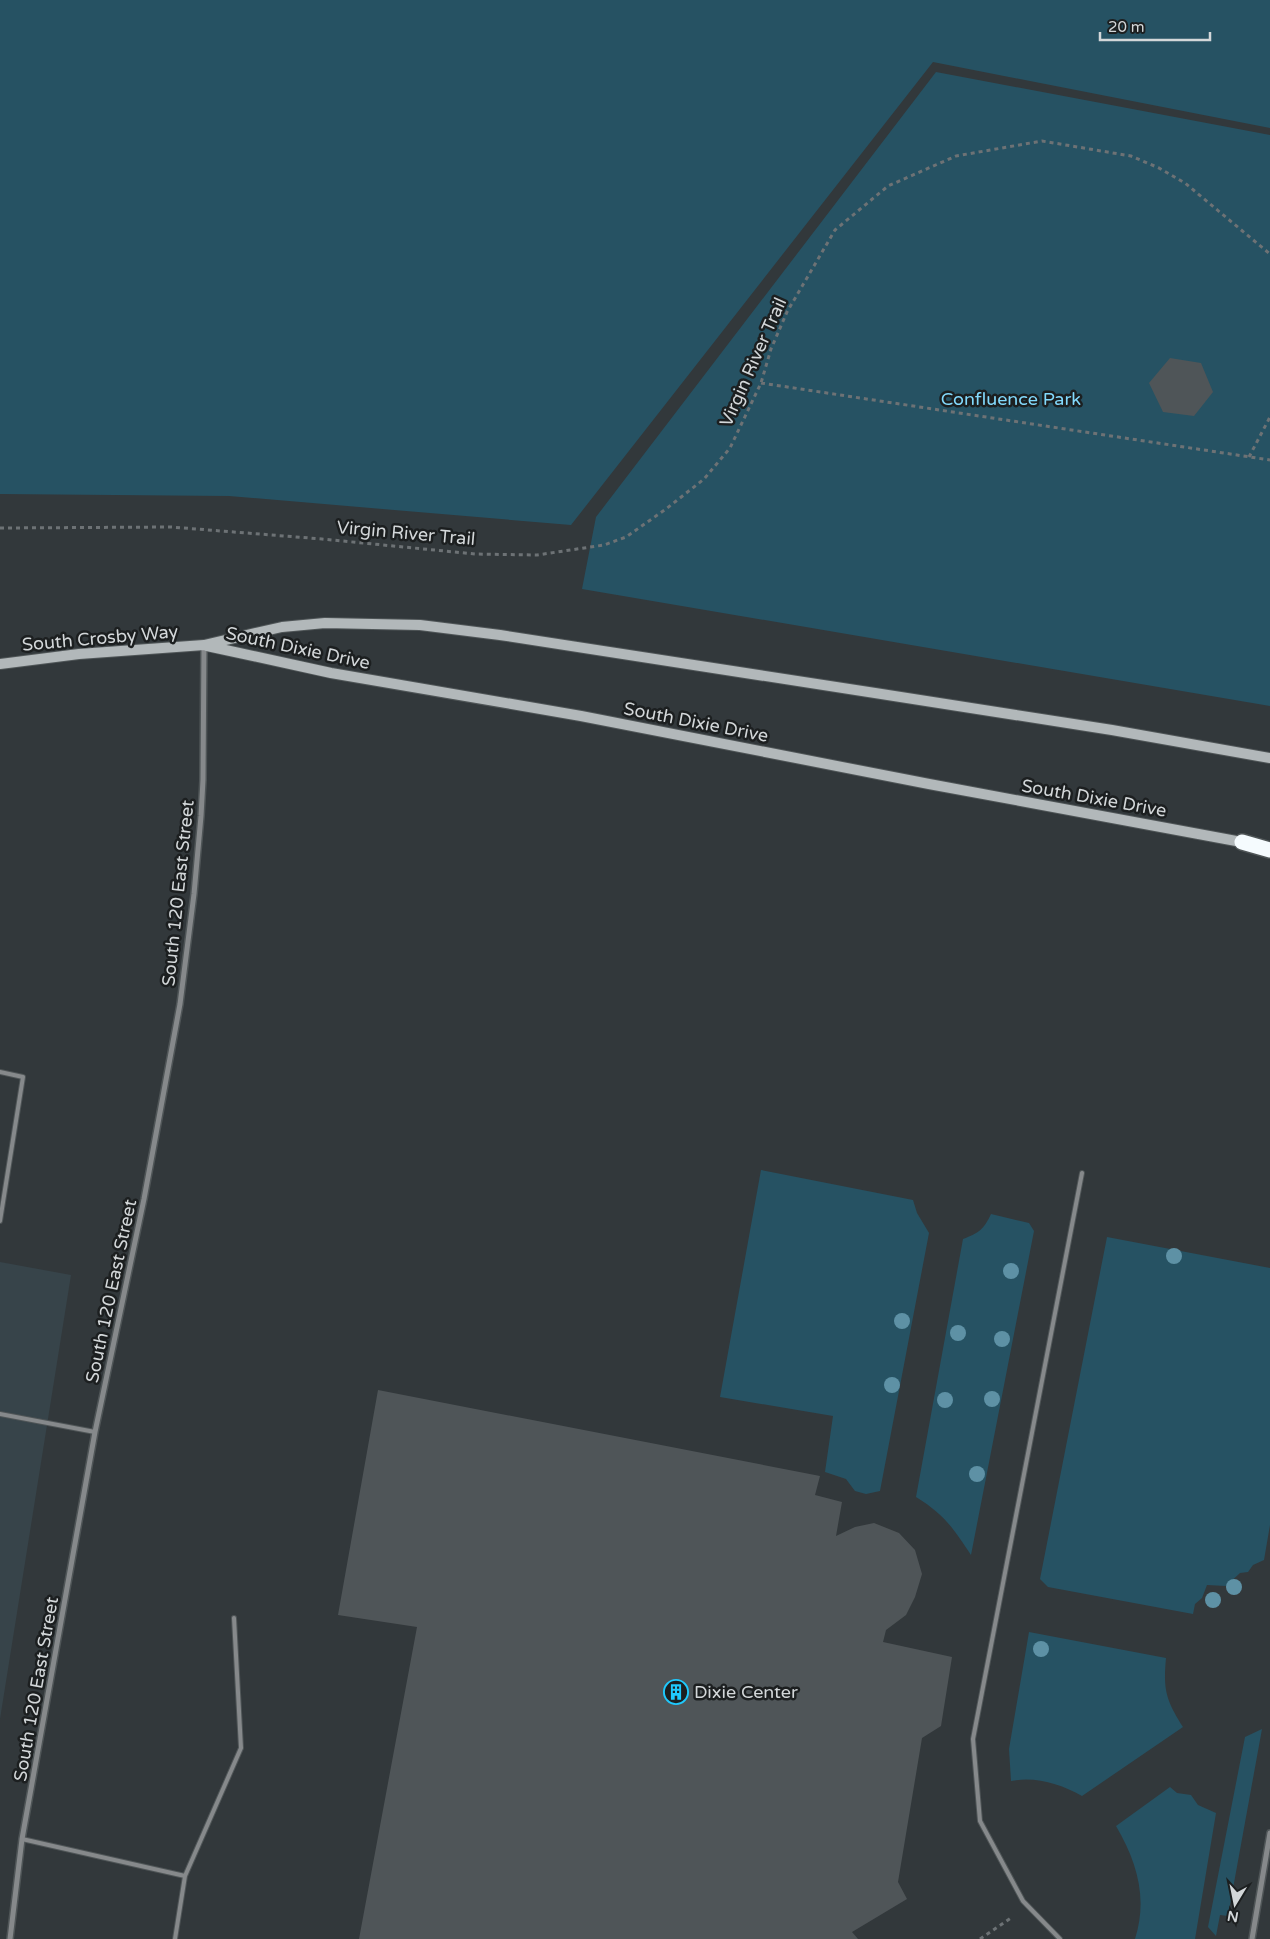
<svg xmlns="http://www.w3.org/2000/svg" width="1270" height="1939" font-family="'Varela Round',sans-serif">
<style>
.built{fill:#37444a}
.green{fill:#265263}
.building{fill:#4f5558}
.lines{fill:none;stroke-linecap:round;stroke-linejoin:round}
.service-casing{stroke:#4f5557;stroke-width:6}
.minor-casing{stroke:#4f5557;stroke-width:8}
.secondary-casing{stroke:#4f5557;stroke-width:12}
.motorway-casing{stroke:#4f5557;stroke-width:18}
.path{stroke:#6d7275;stroke-width:3;stroke-dasharray:4 4;stroke-linecap:butt}
.service{stroke:#86898b;stroke-width:4}
.minor{stroke:#86898b;stroke-width:5}
.secondary{stroke:#b2b8ba;stroke-width:10}
.motorway{stroke:#f5fbfe;stroke-width:15}
.tree{fill:#5e91a5}
.labels{text-anchor:middle;stroke-width:5;stroke-linejoin:round;paint-order:stroke}
.street-label{font-size:18px;fill:#d3d7d9;stroke:#1c1f20}
.park-label{font-size:18px;fill:#82d9fc;stroke:#1c1f20}
.poi-label{font-size:18px;fill:#d3d7d9;stroke:#1c1f20;text-anchor:start}
</style>
<rect width="100%" height="100%" fill="#32383b"/>
<path class="built" d="M0 1262 71 1275 0 1719Z"/>
<path class="green" d="M0 0H1270V128L933 62 571 525 229 496 0 494Z
M936 72 1270 135V706L582 589 596 517Z
M761 1170 913 1200 917 1213 929 1233 880 1491 866 1494 855 1491 846 1479 825 1472 833 1416 720 1397Z
M991 1214 1029 1223 1034 1231 971 1555C953 1528 945 1515 916 1497L963 1239C979 1233 984 1229 991 1214Z
M1107 1237 1270 1268V1525L1264 1560 1253 1565 1248 1572 1240 1573 1226 1586 1207 1585 1202 1598 1195 1604 1193 1614 1048 1587 1040 1579Z
M1029 1632 1166 1658C1163 1690 1166 1700 1183 1727L1082 1796C1061 1784 1035 1776 1011 1781L1009 1749Z
M1262 1729 1228 1916 1220 1915 1216 1936 1208 1927 1245 1737Z
M1170 1787 1177 1793 1191 1795 1198 1805 1216 1813 1195 1939H1135C1148 1898 1137 1862 1116 1826Z"/>
<path class="building" d="M1170 358 1201 363 1213 392 1194 416 1163 412 1149 383Z
M378 1390 820 1476 815 1495 842 1502 836 1536 855 1527 874 1523 899 1533 915 1550 922 1574 915 1597 906 1615 886 1630 883 1642 952 1657 941 1726 922 1738 898 1882 907 1899 852 1932 858 1939H359L417 1627 338 1615Z"/>
<g class="lines">
<defs>
<path id="service" d="M0 1072 23 1077 0 1221
M0 1414 95 1432
M22 1839 185 1876 241 1748 234 1618
M175 1939 185 1876
M1060 1939 1023 1901 980 1821 973 1739 1082 1173"/>
<path id="minor" d="M10 1939 22 1839 95 1432 144 1199 180 1004 194 894 201 816 203 780 204 645
M1252 1939 1270 1833"/>
<path id="secondary" d="M207 646 331 673 581 716 929 784 1247 843
M0 664 79 654 204 645 282 627 325 623 420 625 500 635 875 693 1112 730 1270 758"/>
<path id="motorway" d="M1242 842 1270 850"/>
</defs>
<use href="#service" class="service-casing"/>
<use href="#minor" class="minor-casing"/>
<use href="#secondary" class="secondary-casing"/>
<use href="#motorway" class="motorway-casing"/>
<path class="path" d="M761 383 1270 460
M1249 457 1270 417
M0 528 171 527 322 539 475 554 537 555 604 545 626 537 666 509 704 479 730 448 761 383 771 349 787 312 835 230 888 186 956 156 1042 141 1131 156 1159 168 1185 183 1270 254
M980 1939 1011 1918"/>
<use href="#service" class="service"/>
<use href="#minor" class="minor"/>
<use href="#secondary" class="secondary"/>
<use href="#motorway" class="motorway"/>
</g>
<g class="tree">
<circle cx="1174" cy="1256" r="8"/>
<circle cx="1011" cy="1271" r="8"/>
<circle cx="902" cy="1321" r="8"/>
<circle cx="958" cy="1333" r="8"/>
<circle cx="1002" cy="1339" r="8"/>
<circle cx="892" cy="1385" r="8"/>
<circle cx="992" cy="1399" r="8"/>
<circle cx="945" cy="1400" r="8"/>
<circle cx="977" cy="1474" r="8"/>
<circle cx="1234" cy="1587" r="8"/>
<circle cx="1213" cy="1600" r="8"/>
<circle cx="1041" cy="1649" r="8"/>
</g>
<defs>
<symbol id="building-ring" viewBox="-11 -11 22 22"><circle r="9.5" fill="#1c1f20" stroke="#1fc9fd" stroke-width="1.5"/><path d="M-4-6H4V6H1V3H-1V6H-4ZM-2.5-4.3h1.7v1.8h-1.7ZM.8-4.3h1.7v1.8H.8ZM-2.5-1h1.7V.8h-1.7ZM.8-1h1.7V.8H.8Z" fill="#1fc9fd"/></symbol>
</defs>
<g fill-rule="evenodd">
<use href="#building-ring" x="662" y="1678" width="28" height="28"/>
</g>
<g class="labels">
<g class="street-label">
<text transform="translate(753 362) rotate(-66)" y="6">Virgin River Trail</text>
<text transform="translate(406 533) rotate(5)" y="6">Virgin River Trail</text>
<text transform="translate(100 638) rotate(-5)" y="6">South Crosby Way</text>
<text transform="translate(298 648) rotate(12)" y="6">South Dixie Drive</text>
<text transform="translate(696 722) rotate(11)" y="6">South Dixie Drive</text>
<text transform="translate(1094 798) rotate(10)" y="6">South Dixie Drive</text>
<text transform="translate(178 893) rotate(-84)" y="6">South 120 East Street</text>
<text transform="translate(111 1291) rotate(-78)" y="6">South 120 East Street</text>
<text transform="translate(36 1689) rotate(-80)" y="6">South 120 East Street</text>
</g>
<g class="park-label">
<text x="1011" y="405">Confluence Park</text>
</g>
<g class="poi-label">
<text x="694" y="1698">Dixie Center</text>
</g>
</g>
<g transform="translate(1235 1904) rotate(190)" stroke="#1c1f20" stroke-width="4" paint-order="stroke">
<path d="M0-4L9 19L0 12L-9 19Z" fill="#d3d7d9"/>
<text y="-8" font-size="14" font-weight="bold" text-anchor="middle" fill="#d3d7d9">N</text>
</g>
<path d="M1100 32v8h110v-8" fill="none" stroke="#d3d7d9" stroke-width="2.5"/>
<text x="1108" y="32" font-size="15" fill="#d3d7d9" stroke="#1c1f20" stroke-width="4" paint-order="stroke">20 m</text>
</svg>
